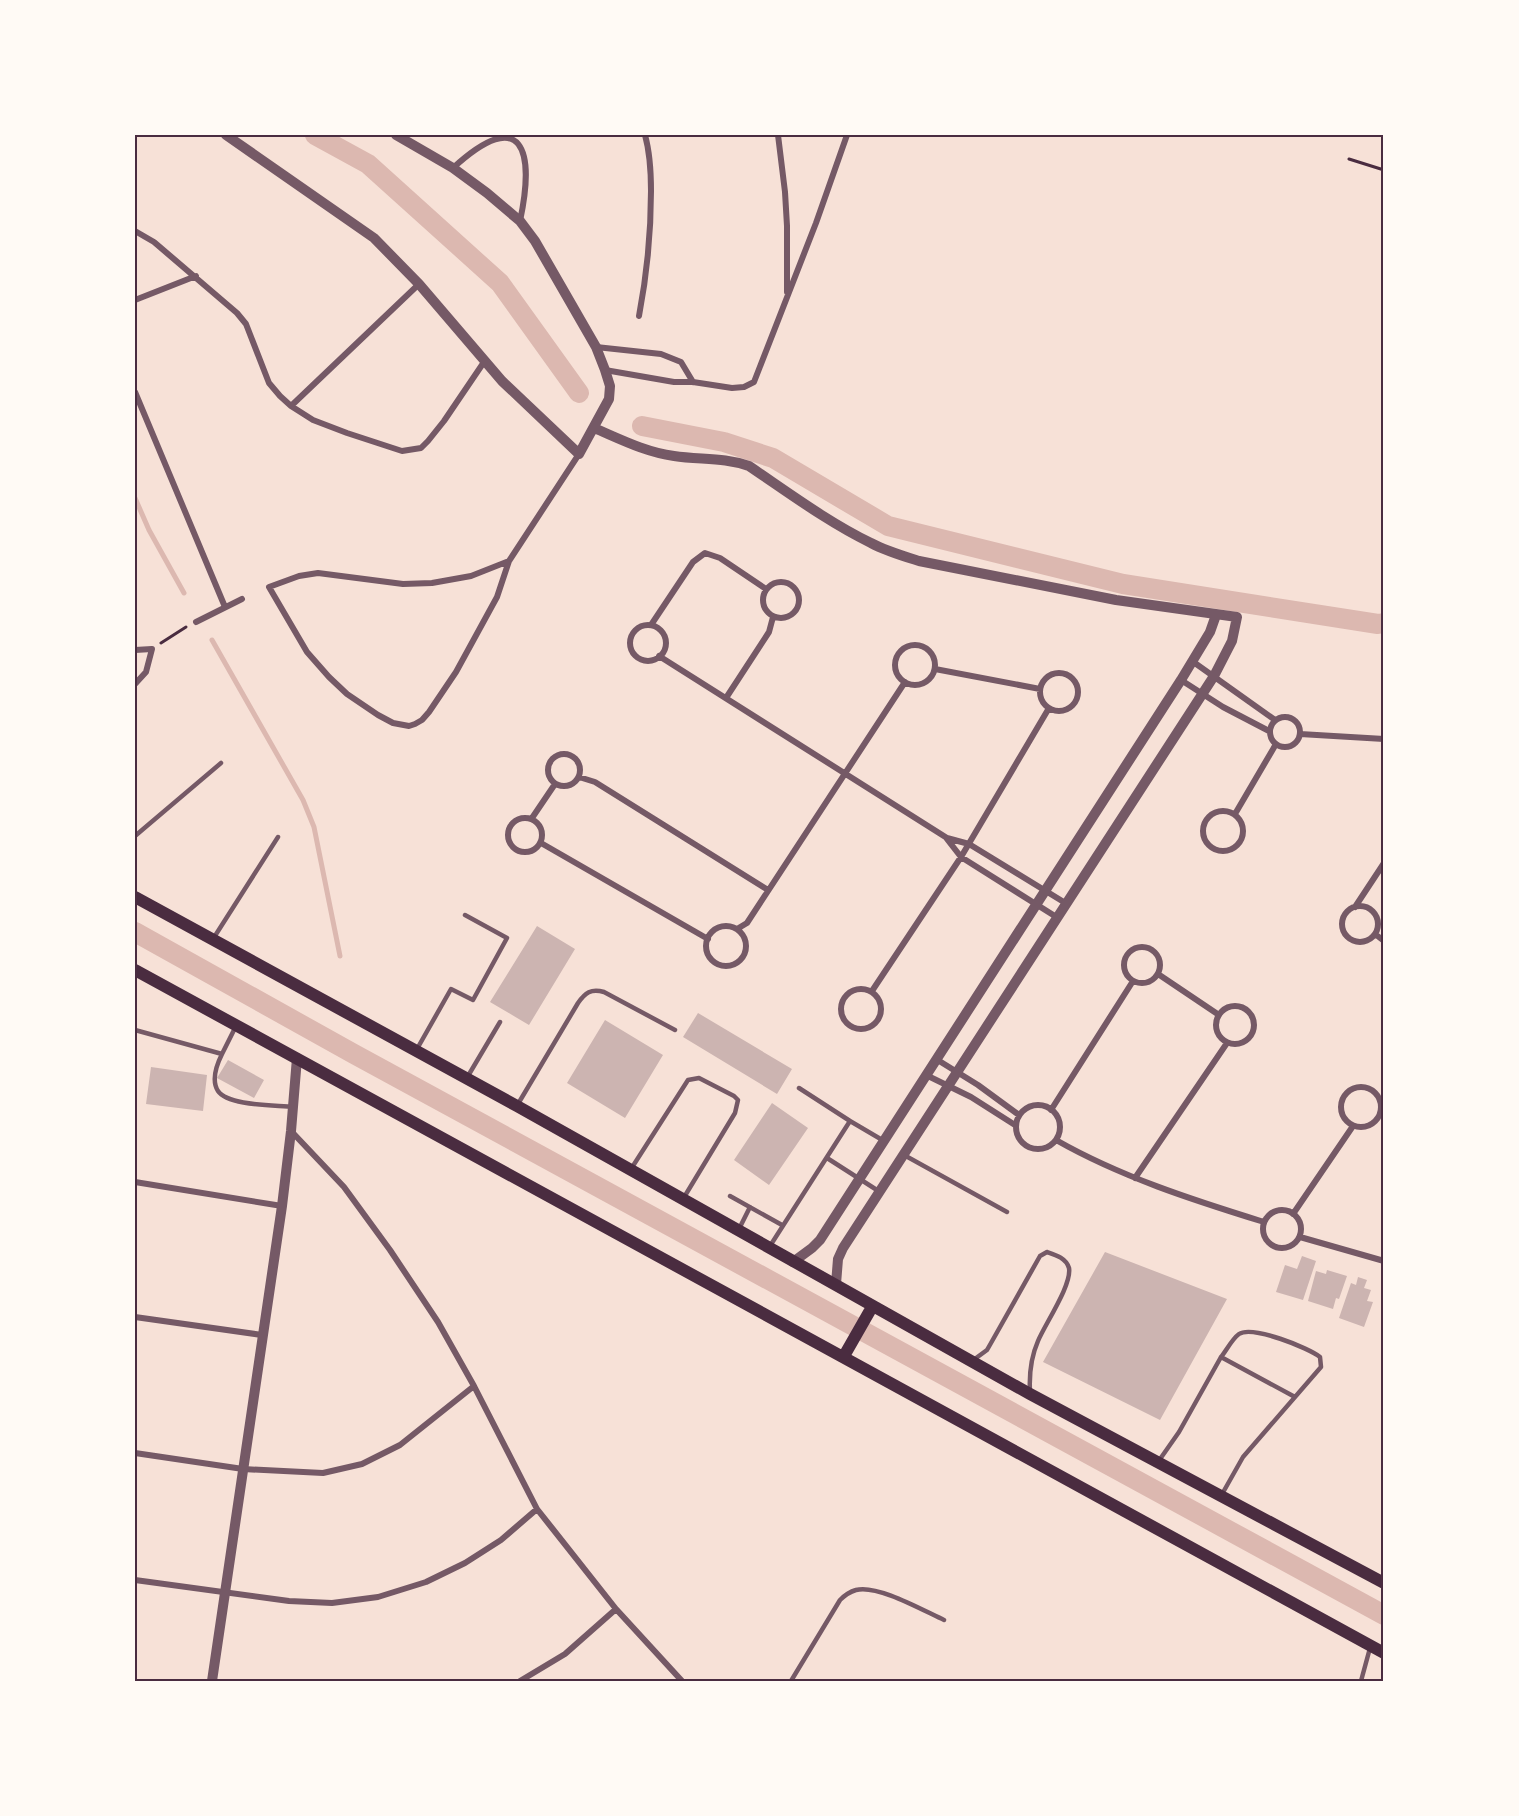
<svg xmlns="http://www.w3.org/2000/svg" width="1519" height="1816" font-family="'PT Sans Narrow',sans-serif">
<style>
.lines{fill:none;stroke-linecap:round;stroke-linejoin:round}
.stream{stroke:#dcb8b0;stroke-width:5}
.canal{stroke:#dcb8b0;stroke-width:20}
.building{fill:#ccb4b1}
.path{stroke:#4a2c40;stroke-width:3}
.service{stroke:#755966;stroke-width:4.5}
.minor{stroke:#755966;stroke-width:6}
.tertiary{stroke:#755966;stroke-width:10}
.secondary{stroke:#4a2c40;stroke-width:12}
.neatline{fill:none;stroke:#4a2c40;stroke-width:2}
</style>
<rect width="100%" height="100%" fill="#f7e1d7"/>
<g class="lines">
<path class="stream" d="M135 498 149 530 184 593
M212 640 303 800 314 827 340 956"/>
<path class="canal" d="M315 135 368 164 500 283 579 393
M642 426 724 442 773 458 888 526 1123 584 1378 624 1384 623
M135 932 354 1054 1384 1615"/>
</g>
<path class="building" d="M537 926 575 949 529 1025 490 1002Z
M698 1013 792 1069 777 1094 683 1037Z
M605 1020 663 1055 625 1118 567 1083Z
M228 1060 264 1080 254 1098 217 1078Z
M151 1067 207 1075 203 1111 146 1104Z
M772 1103 808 1128 769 1185 734 1160Z
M1105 1252 1227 1299 1160 1420 1043 1362Z
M1302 1256 1316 1261 1303 1300 1276 1292 1285 1265 1297 1269Z
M1327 1270 1347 1276 1339 1299 1336 1298 1333 1309 1308 1301 1316 1271 1326 1274Z
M1358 1277 1367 1280 1364 1288 1371 1290 1367 1301 1373 1302 1364 1327 1339 1318 1351 1283 1356 1285Z"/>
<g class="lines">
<path class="path" d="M1349 159 1384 170
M161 643 186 627"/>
<path class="service" d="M135 836 221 763
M213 939 278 837
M135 1030 222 1054 236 1026
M417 1049 451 989 473 1000 507 938 465 915
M222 1054C217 1064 211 1080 218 1091 228 1106 276 1105 293 1107
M468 1076 500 1022
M518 1104 578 1003C585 993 591 988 604 992L675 1030
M850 1121 884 1141
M904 1155 1007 1212
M827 1158 880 1192
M631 1169 688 1080 699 1078 734 1096 738 1100 735 1113 683 1199
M730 1196 782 1225
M739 1229 750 1207
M770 1246 850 1121 799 1088
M972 1361 987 1350 991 1343 1040 1256 1047 1252C1056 1255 1066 1258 1069 1268 1072 1285 1045 1324 1038 1341 1031 1357 1029 1374 1030 1392
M1158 1462 1179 1432 1221 1357
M1221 1496 1243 1457 1321 1367 1320 1357C1309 1348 1252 1325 1239 1334 1232 1339 1226 1351 1221 1357L1295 1397
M791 1681 840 1600C845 1595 849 1592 856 1590 877 1584 924 1611 944 1620
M1361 1681 1370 1648"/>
<path class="minor" d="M778 135 785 192 787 226V292
M453 168C523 104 535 151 520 221
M135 231 154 242 237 313 246 324 269 383 280 396 291 406 313 420 347 433 402 451 421 448 428 441 444 421 484 362
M135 300 196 276
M639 316C647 274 651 233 651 191 651 172 650 153 645 135
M596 347 661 354 681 362 693 382
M605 370 674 382H693L732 388 744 387 754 382 816 223 847 135
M135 392 225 607
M291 406 419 284
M509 561 471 576 432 583 403 584 318 573 299 576 269 587 307 652 329 677 347 694 378 715 393 723 409 726 415 724 422 720 429 712 456 672 497 597 509 561 579 454
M763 600a18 18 0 1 1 36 0a18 18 0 1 1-36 0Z
M196 622 242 599
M630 643a18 18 0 1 1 36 0a18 18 0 1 1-36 0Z
M651 625 693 562 705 553 720 558 766 589
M895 665a20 20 0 1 1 40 0a20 20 0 1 1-40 0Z
M135 650 152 649 146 672 135 684
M659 656 947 838 969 844 1067 904
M1192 661 1275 720
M935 669 1040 689
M1040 692a19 19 0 1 1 38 0a19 19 0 1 1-38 0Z
M1181 680 1223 707 1269 731
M726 698 769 632 773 617
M1270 732a15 15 0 1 1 30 0a15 15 0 1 1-30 0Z
M1300 734 1384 739
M548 770a16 16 0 1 1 32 0a16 16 0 1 1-32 0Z
M579 777 595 782 768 890
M1203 831a20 20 0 1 1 40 0a20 20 0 1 1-40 0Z
M1235 814 1276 744
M508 835a17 17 0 1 1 34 0a17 17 0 1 1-34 0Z
M532 818 555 784
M947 839 961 857 1058 918
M541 843 708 939
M1342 924a18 18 0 1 1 36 0a18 18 0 1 1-36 0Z
M1355 907 1384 863
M706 946a20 20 0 1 1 40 0a20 20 0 1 1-40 0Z
M737 929 747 923 905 682
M1375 934 1384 941
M1124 965a18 18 0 1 1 36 0a18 18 0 1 1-36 0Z
M1158 974 1219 1015
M841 1009a20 20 0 1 1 40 0a20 20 0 1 1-40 0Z
M872 991 961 857 1049 708
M1216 1025a19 19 0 1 1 38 0a19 19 0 1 1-38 0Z
M936 1059 978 1085 1019 1115
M926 1075 971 1097 1015 1125
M1341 1107a20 20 0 1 1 40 0a20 20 0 1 1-40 0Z
M1016 1127a22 22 0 1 1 44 0a22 22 0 1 1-44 0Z
M1051 1110 1133 981
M292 1132 344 1187 390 1250 438 1322 474 1386 537 1509 616 1609 682 1681
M1056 1140C1121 1177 1193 1200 1264 1222
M1135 1178 1227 1043
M135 1182 282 1206
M1263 1229a19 19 0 1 1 38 0a19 19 0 1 1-38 0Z
M1293 1214 1353 1126
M1300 1237 1384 1261
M135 1317 262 1335
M135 1453 243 1469 323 1473 362 1464 400 1445 474 1386
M135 1580 289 1601 332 1603 378 1597 426 1582 465 1563 501 1540 537 1509
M520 1681 565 1654 616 1609"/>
<path class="tertiary" d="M226 135 374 238 419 284 502 381 579 454 609 399 610 386 605 370 596 347 535 241 520 221 487 193 453 168 396 135
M594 428C620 439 645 452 674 456 700 460 724 457 749 466 789 493 828 522 871 543 886 551 903 556 919 561L1116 600 1237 617 1232 641 1214 676 843 1248 838 1259 836 1284
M793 1262 812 1248 820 1240 1181 680 1210 632 1216 615
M212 1681 282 1206 291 1131 297 1058"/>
<path class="secondary" d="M135 897 517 1106 1030 1394 1384 1583
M135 970 1384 1653
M844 1356 872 1307"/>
</g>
<rect width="1519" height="1816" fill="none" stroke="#fffaf5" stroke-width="273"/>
<rect x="136" y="136" width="1246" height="1544" class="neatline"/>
</svg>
